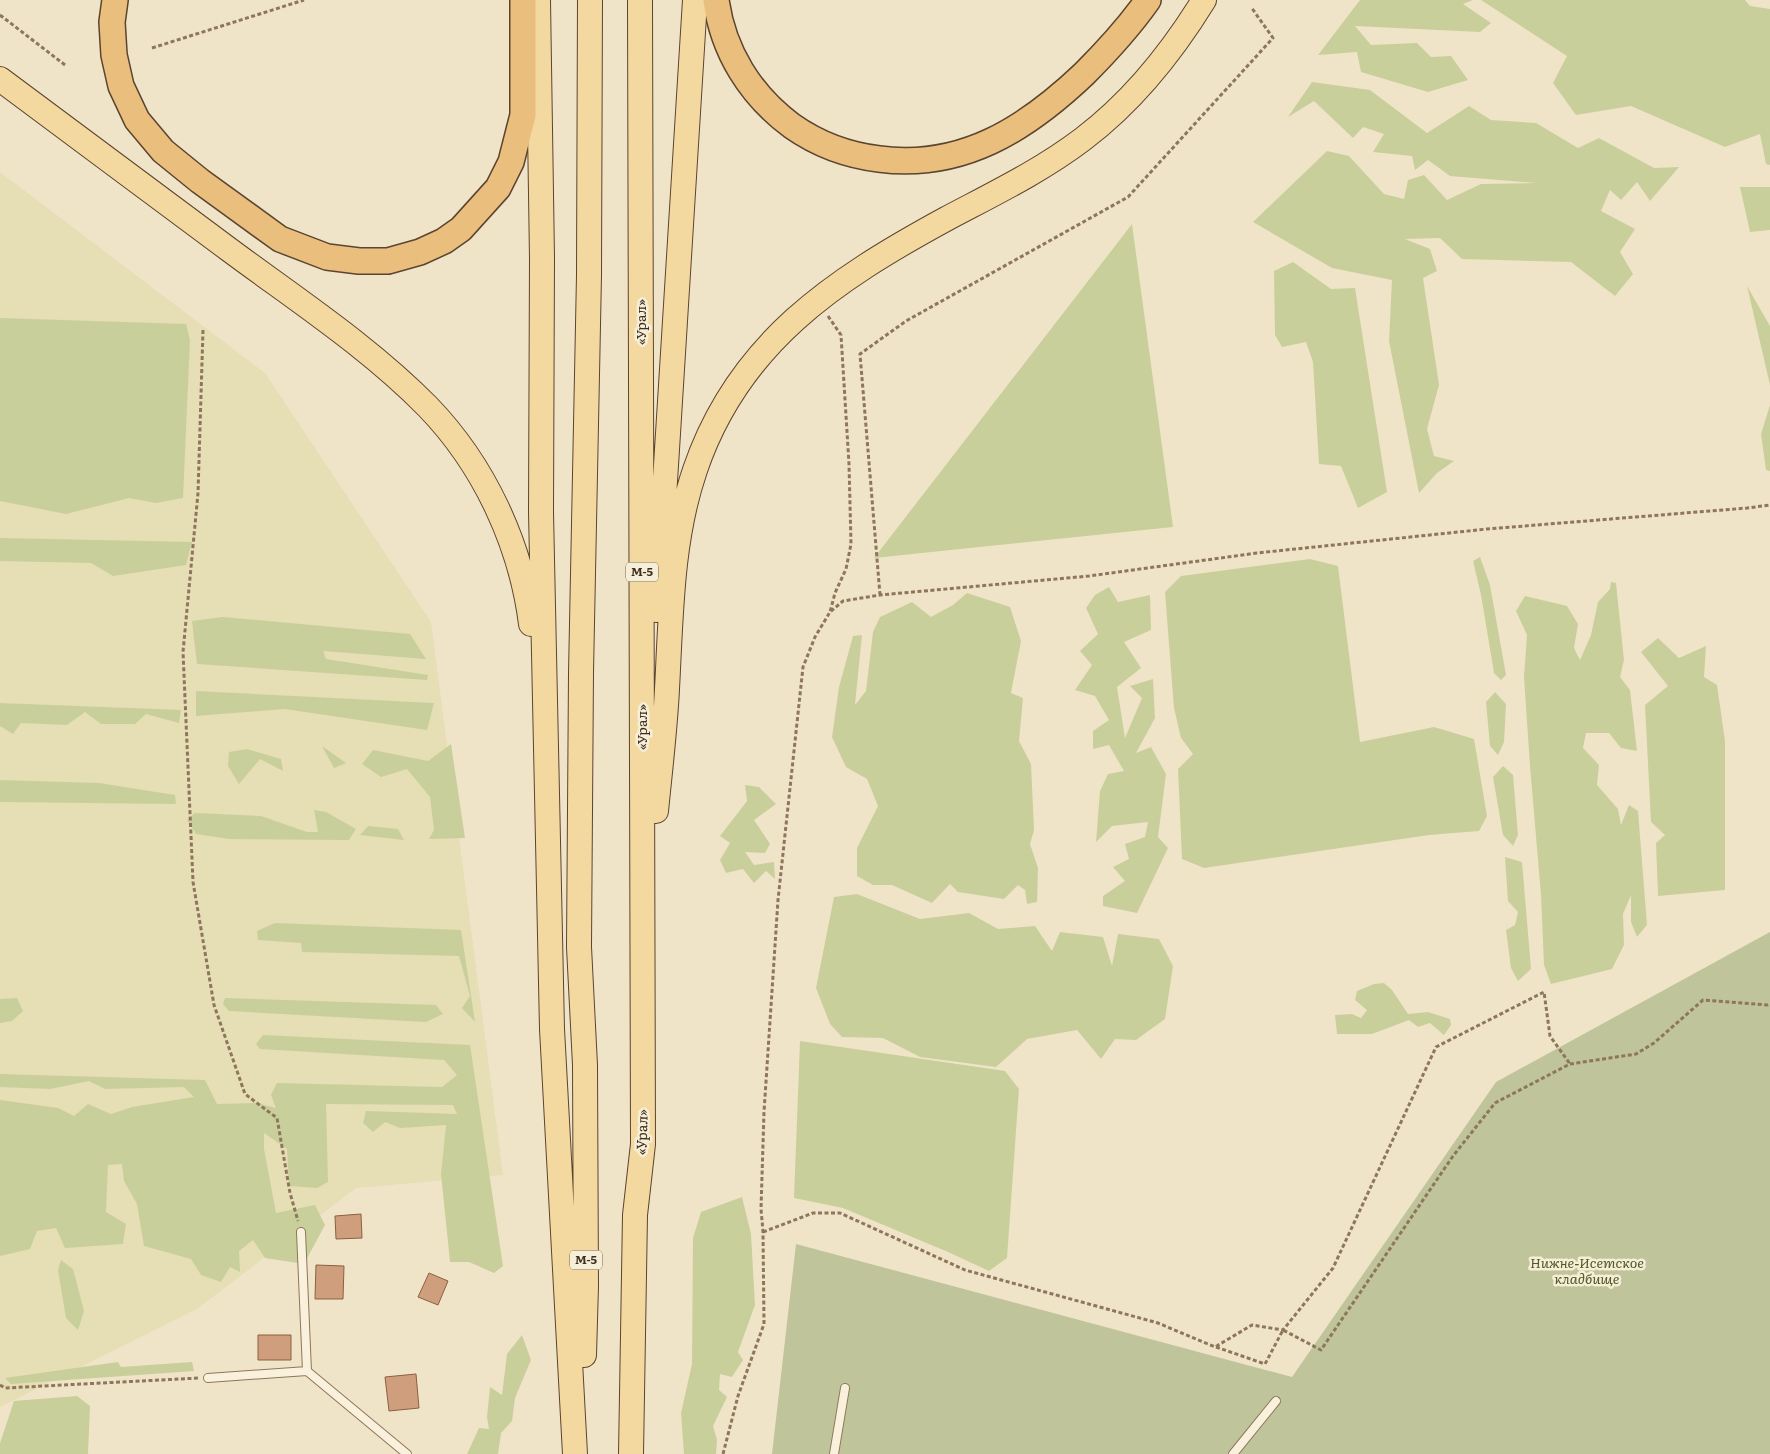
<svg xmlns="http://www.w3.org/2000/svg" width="1770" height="1454" font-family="Literata,serif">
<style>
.farmland{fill:#e6deb5}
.green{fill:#c9cf9b}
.cemetery{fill:#bfc49a}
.building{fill:#cf9f7d;stroke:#8d5f41}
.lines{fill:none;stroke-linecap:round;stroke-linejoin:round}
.service-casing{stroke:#8d765c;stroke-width:10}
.primary-casing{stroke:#5b4430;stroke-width:26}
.trunk-casing{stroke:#5b4430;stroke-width:28}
.path{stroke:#8d765c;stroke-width:3;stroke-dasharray:4 2.5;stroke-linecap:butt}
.service{stroke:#faf1dc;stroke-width:8}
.primary{stroke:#f3d9a0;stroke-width:24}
.trunk{stroke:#eabe7c;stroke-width:25}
.labels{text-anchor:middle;stroke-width:5;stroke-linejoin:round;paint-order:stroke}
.shield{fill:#f7eed8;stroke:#756857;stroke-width:1}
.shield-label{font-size:12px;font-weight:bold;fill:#3d2e20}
.street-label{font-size:14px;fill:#3d2e20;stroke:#f7eed8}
.park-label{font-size:14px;font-style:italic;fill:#4d5a26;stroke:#f7eed8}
</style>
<rect width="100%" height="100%" fill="#f0e4c8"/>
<path class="farmland" d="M0 172 265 373 431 622 503 1175 356 1188 197 1309 0 1407Z"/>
<path class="green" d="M1360 0H1473L1463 4 1491 23 1480 32 1355 26 1371 45 1417 43 1431 57 1451 56 1468 80 1428 92 1361 72 1357 52 1318 55Z
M1481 0H1745L1750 6 1770 9V165L1766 164 1760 134 1725 147 1631 106 1576 115 1553 83 1567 56Z
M1312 82 1370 90 1427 133 1469 106 1491 120 1536 123 1578 148 1599 138 1654 168 1679 167 1650 201 1637 182 1621 200 1610 190 1601 211 1635 229 1620 252 1633 274 1615 296 1571 262 1462 259 1440 238 1405 239 1430 249 1437 271 1423 278 1439 385 1427 429 1434 456 1454 461 1437 473 1419 493 1389 341 1392 280 1332 268 1253 222 1327 151 1349 156 1384 194 1404 199 1408 180 1424 175 1447 200 1481 184 1536 183 1450 176 1428 160 1415 170 1412 156 1373 152 1384 134 1363 127 1353 138 1314 101 1288 117Z
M1740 187H1770V230L1750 232Z
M1132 224 1173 527 874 558Z
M1293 262 1331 289 1355 288 1387 492 1358 508 1341 466 1319 464 1313 362 1306 342 1282 347 1275 335 1274 271Z
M1747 286 1770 326V385Z
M0 318 186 324 190 340 183 498 156 503 129 498 66 514 0 501Z
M1770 405V471L1766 470 1761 434Z
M0 538 192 542 186 565 113 576 91 563 0 561Z
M1480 557 1490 585 1506 675 1501 680 1494 673 1481 595 1473 561Z
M1310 559 1338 566 1360 742 1434 727 1474 739 1487 816 1479 831 1429 835 1204 868 1182 859 1178 769 1193 754 1181 738 1174 708 1165 592 1181 576Z
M1611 582 1616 583 1624 660 1620 677 1630 690 1637 751 1621 748 1609 733H1586L1583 748 1599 765 1597 785 1618 809 1621 825 1629 805 1638 811 1647 925 1637 937 1631 922V895L1623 914 1624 945 1612 969 1551 984 1544 965 1541 895 1530 766 1524 677 1527 635 1516 611 1525 596 1567 606 1578 624 1574 648 1580 660 1591 635 1598 602 1610 589Z
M1109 587 1118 602 1150 595 1151 630 1124 642 1141 668 1117 687 1125 738 1142 698 1130 686 1153 679 1155 718 1136 753 1151 747 1166 774 1158 837 1168 848 1137 913 1103 906V896L1125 881 1113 867 1129 859 1125 844 1145 837 1148 822 1112 826 1096 842 1100 791 1108 774 1124 771 1109 745 1093 749V731L1109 720 1095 696 1075 690 1092 665 1080 651 1098 634 1086 608 1095 595Z
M967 593 1010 607 1021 641 1011 693 1023 698 1019 741 1031 764 1034 830 1030 844 1038 868 1037 902 1027 904 1025 890 1018 885 1004 899 958 892 950 884 932 903 892 885H873L857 876V848L878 806 867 779 846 767 832 737 839 687 853 636 862 635 855 705 866 691 873 632 880 617 912 602 931 617 953 605Z
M223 617 410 634 426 659 323 651 326 659 428 675 427 680 197 664 192 621Z
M1658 638 1679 658 1706 646 1704 677 1717 685 1725 741V890L1658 896 1656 843 1665 835 1651 822 1645 705 1668 686 1641 652Z
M196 691 434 703 427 730 284 709 196 716Z
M1495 692 1506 704 1504 742 1498 755 1490 746 1486 702Z
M0 703 181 710 179 723 146 714 135 724H101L85 712 67 725 21 723 13 734 0 726Z
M451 744 465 838 429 839 434 830 430 797 407 769 381 777 362 764 373 750 428 761Z
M322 746 346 763 334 768Z
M247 749 281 759 283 771 260 759 239 784 228 766 229 752Z
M1503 766 1513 775 1518 835 1513 846 1503 835 1493 777Z
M0 780 99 783 175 795 176 804 0 802Z
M745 785 759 787 776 804 754 820 770 844 765 853 745 852 754 865 774 862 775 879 766 871 754 883 743 869 726 873 720 860 730 843 720 836 747 801Z
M314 810 326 812 356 829 349 840 229 839 196 834 187 820 195 813 261 816 307 832H318Z
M368 826 398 829 404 840 360 835Z
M1505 857 1522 862 1531 969 1518 981 1511 968 1506 930 1515 925 1518 912 1508 901Z
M857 894 920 919 969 913 998 929 1035 926 1052 951 1060 932 1103 937 1112 966 1118 934 1159 939 1173 966 1165 1019 1136 1040 1115 1039 1101 1059 1077 1030 1027 1039 996 1067 920 1057 883 1038 842 1037 830 1024 816 988 834 897Z
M275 923 461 930 475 1022 462 1008 470 996 459 956 302 952 301 943 258 940 257 931Z
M1384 983 1392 990 1408 1014 1428 1012 1450 1019 1451 1025 1444 1035 1430 1023 1418 1027 1409 1020 1372 1034H1337L1335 1015 1352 1014 1361 1018 1367 1010 1355 1000 1357 991 1374 984Z
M17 998 23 1011 12 1021 0 1023V999Z
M225 998 436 1005 443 1014 426 1022 229 1011 223 1004Z
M263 1035 470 1045 503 1266 494 1273 469 1262H450L441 1174 446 1125 400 1128 385 1122 373 1132 363 1123 366 1111 457 1114 453 1105 326 1104 328 1182 317 1188 289 1186 287 1149 264 1133V1149L276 1213 315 1205 325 1225 304 1264 265 1258 253 1240 239 1251 240 1272 230 1267 221 1282 201 1275 191 1259 144 1246 137 1204 124 1181 122 1164 108 1165 106 1212 126 1224 123 1244 65 1248 56 1228 37 1231 30 1249 0 1256V1100L58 1108 74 1116 88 1104 111 1114 132 1107 194 1097 184 1087 105 1089 89 1081 50 1089 0 1087V1074L205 1080 217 1104 257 1103 276 1108 271 1095 277 1083 442 1087 457 1075 444 1060 260 1049 256 1044Z
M800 1041 1005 1071 1019 1089 1007 1258 989 1271 948 1252 843 1208 794 1198Z
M742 1197 751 1234 755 1305 738 1352 743 1360 732 1377 720 1374 719 1390 727 1397 713 1426 717 1440 716 1454H684L681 1413 692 1364 693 1238 701 1212Z
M61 1260 73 1269 84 1311 78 1330 66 1318 58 1270Z
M522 1335 531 1360 515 1398 512 1421 501 1433 498 1454H467L479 1428 489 1429 487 1417 490 1387 502 1395 507 1354Z
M118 1362 121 1367 192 1362 194 1371 11 1384 5 1378Z
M77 1396 90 1406 88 1454H0V1443L14 1401Z"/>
<path class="cemetery" d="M1770 932V1454H772L796 1244 1292 1377 1496 1082Z"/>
<path class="building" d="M361 1214 362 1238 336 1239 335 1216Z
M316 1265 344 1266 343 1299H315Z
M429 1273 448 1281 438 1305 418 1297Z
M258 1335H291V1360H258Z
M416 1374 419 1408 389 1411 385 1377Z"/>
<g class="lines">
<defs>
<path id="service" d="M301 1232 307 1371
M208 1378 307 1371 407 1454
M834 1454 845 1388
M1233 1454 1276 1401"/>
<path id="primary" d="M538 0 542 258 541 512 552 1029 575 1454
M0 79C77 136 154 194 231 251 297 300 369 347 428 407 484 465 521 544 531 624
M657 610 695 0
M656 811C660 770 665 730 667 689 671 616 671 540 695 470 738 343 834 280 946 219 993 194 1041 171 1083 139 1132 102 1172 52 1204 0
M584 1355 586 1286 585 1065 579 947 581 673 589 275 590 0
M631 1454 635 1215 643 1144 640 0"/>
<path id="trunk" d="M115 0 112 22 114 55 121 86 137 120 163 151 200 181 280 239 327 257 359 261H388L420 252 444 241 461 229 498 188 511 162 523 115V0
M716 0C723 51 750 95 792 126 819 145 846 155 879 159 962 170 1026 129 1084 74 1107 51 1129 27 1148 0"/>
</defs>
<use href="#service" class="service-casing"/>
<use href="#primary" class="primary-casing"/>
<use href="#trunk" class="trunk-casing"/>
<path class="path" d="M0 15 65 65
M152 48 304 0
M828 316 841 335 849 464 851 544 846 569 835 593 830 612
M203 330 198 493 183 652 193 882 214 1005 245 1094 277 1118 290 1193 298 1221
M880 595 860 354 906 321 1128 197 1273 38 1251 7
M763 1232 813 1213H840L965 1270 1158 1323 1215 1347 1252 1325 1283 1330 1333 1268 1436 1047 1544 992 1550 1036 1570 1064
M1216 1347 1265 1364 1283 1330 1321 1350 1453 1156 1495 1103 1570 1064 1636 1054 1654 1043 1703 1000 1767 1005 1770 1004
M0 1385 5 1388 199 1378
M723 1454 738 1396 764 1324 763 1232 761 1209 764 1112 778 900 803 667 815 637 830 612 843 601 880 595 1089 576 1257 553 1487 529 1747 508 1770 505"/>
<use href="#service" class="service"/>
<use href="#primary" class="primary"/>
<use href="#trunk" class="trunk"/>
</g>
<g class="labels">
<g class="shield">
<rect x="626" y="562.5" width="32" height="19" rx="4"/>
<rect x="570" y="1250.5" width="32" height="19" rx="4"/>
</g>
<g class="shield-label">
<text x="642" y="576">М-5</text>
<text x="586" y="1264">М-5</text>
</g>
<g class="street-label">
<text transform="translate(641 322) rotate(-90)" y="5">«Урал»</text>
<text transform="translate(642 727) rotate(-90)" y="5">«Урал»</text>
<text transform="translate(642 1132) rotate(-88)" y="5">«Урал»</text>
</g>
<g class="park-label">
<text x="1587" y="1268">Нижне-Исетское<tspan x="1587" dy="16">кладбище</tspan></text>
</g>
</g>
</svg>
